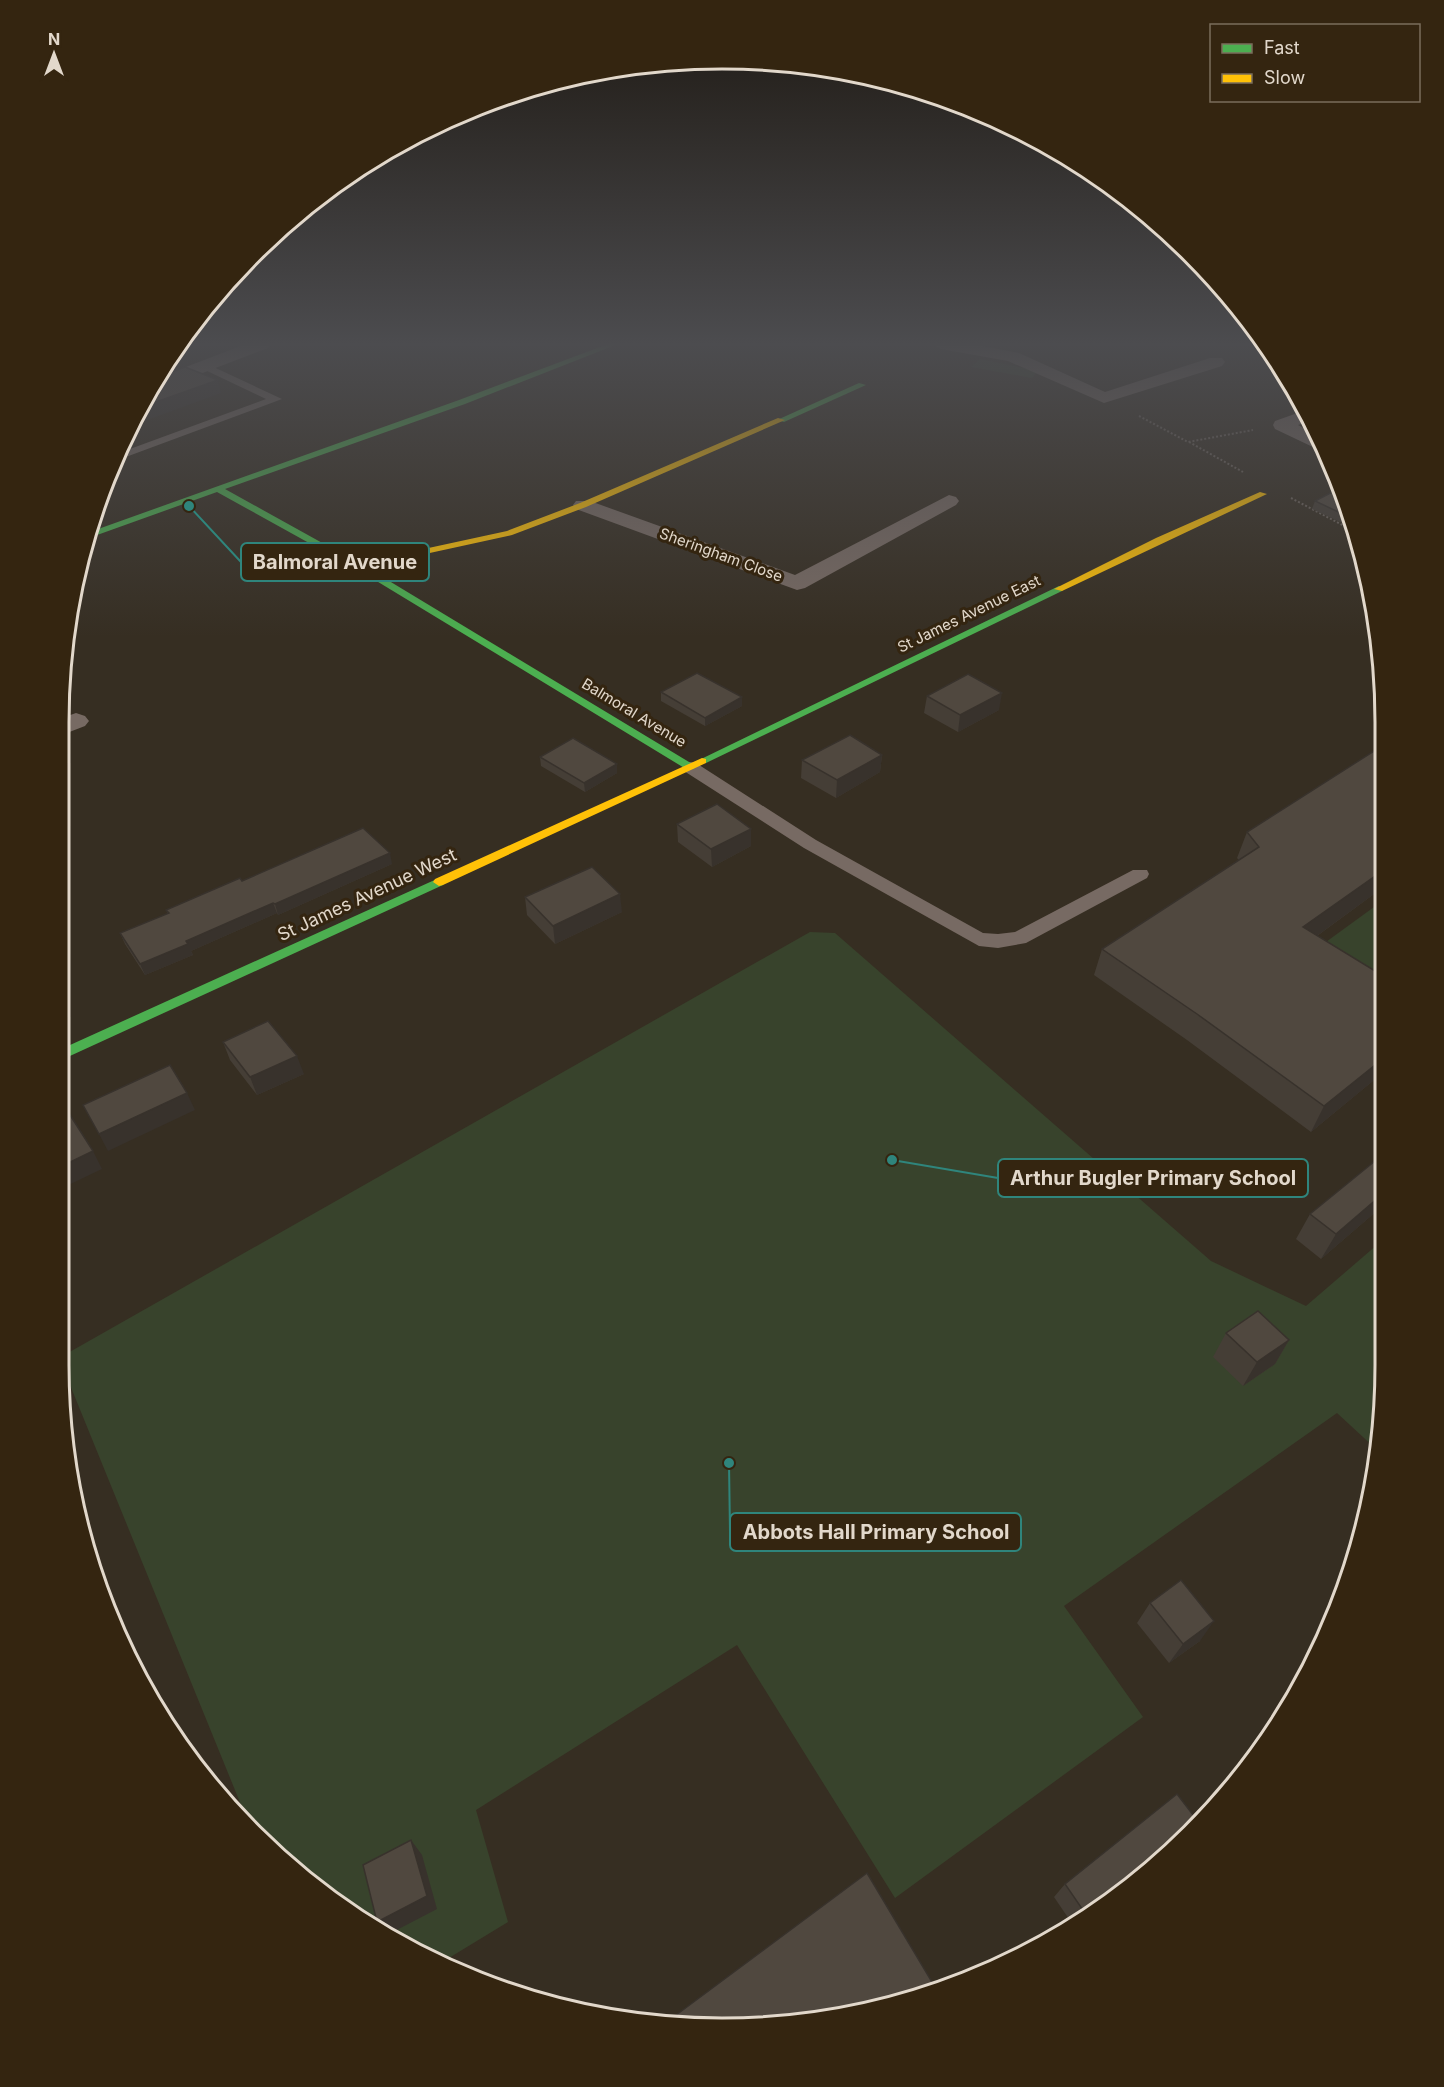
<svg xmlns="http://www.w3.org/2000/svg" width="1444" height="2087" font-family="Inter,sans-serif">
<style>
.green{fill:#38432c}
.lines{fill:none;stroke-linecap:round;stroke-linejoin:round}
.path{stroke:#6d645d;stroke-width:2;stroke-dasharray:2 2;stroke-linecap:butt}
.lane{fill:#776a63;fill-rule:evenodd}
.street{fill:#776a63;fill-rule:evenodd}
.fast{fill:#4caf50;fill-rule:evenodd}
.slow{fill:#ffc107;fill-rule:evenodd}
.wall{fill:#453e36}
.shaded-wall{fill:#38322c}
.building{fill:#50483f;stroke:#38322c;stroke-width:1.5}
.labels{text-anchor:middle;stroke-width:6;stroke-linejoin:round;paint-order:stroke}
.far-street-label{font-size:15px;fill:#e2d8cb;stroke:#342510}
.street-label{font-size:18px;fill:#e2d8cb;stroke:#342510}
.rim{fill:none;stroke:#e2d8cb;stroke-width:3}
.leader{fill:none;stroke:#2f857c;stroke-width:2}
.callout-dot{fill:#2f857c;stroke:#342510;stroke-width:2}
.callout{fill:#342510;stroke:#2f857c;stroke-width:2}
.callout-label{font-size:20px;text-anchor:middle;font-weight:bold;fill:#e2d8cb}
</style>
<rect width="100%" height="100%" fill="#362e22"/>
<path class="green" d="M980 359 1038 371 1032 378 971 367Z
M1385 899V1002L1308 955Z
M810 932 835 933 1211 1261 1306 1306 1385 1238V1365L1377 1450 1337 1413 1064 1606 1143 1717 895 1898 737 1645 476 1810 508 1922 439 1964 390 1939 285 1864 248 1822 59 1358Z"/>
<g class="lines">
<path class="path" d="M1139 416 1188 442 1253 430
M1189 442 1243 472
M1291 498 1352 530"/>
<path class="lane" d="M207 364 282 399 115 461 119 453 266 399 203 369V365Z
M690 762 696 763 816 840 983 933 998 934 1015 932 1133 870H1147L1149 874 1147 878 1026 943 998 948 979 946 804 848 684 771 682 767 684 763Z"/>
<path class="street" d="M246 344H270L268 348 158 390H148L157 378Z
M933 344H971L1019 353 1105 392 1210 358H1222L1225 362 1222 366 1104 403 1008 361 941 349Z
M1306 410 1312 420 1298 425 1319 436 1324 449 1315 448 1275 429 1273 425 1275 421Z
M949 495 956 497 959 501 956 505 805 588 797 590 576 509 573 505 576 501H590L795 575Z
M76 713 85 716 89 721 85 726 59 736V719Z"/>
<path class="fast" d="M608 344H618L465 404 225 489 371 570 694 765V769H686L365 574 217 492 86 539 87 533 459 400Z
M859 383 866 385 784 422 777 420Z
M1059 586 1064 589 1062 591 706 763H698L697 761Z
M439 878 445 882 443 885 59 1061V1050Z"/>
<path class="slow" d="M778 418 785 420 586 507 512 535 416 556 371 574 363 572 410 552 507 531 580 503Z
M1260 492 1267 494 1062 591 1054 589 1156 538Z
M702 758 706 759V763L443 885 439 886 433 882 435 879Z"/>
</g>
<path class="wall" d="M1338 489 1351 527 1312 509 1315 501Z
M661 692 742 697V706L705 726 661 701Z
M927 696 999 710 958 732 924 713Z
M882 755 880 772 836 798 801 778 802 760Z
M540 757 617 773 585 792 541 766Z
M677 824 751 829V846L712 867 678 842Z
M1247 832 1385 886 1317 936 1385 1071 1311 1132 1187 1040 1094 975 1102 949 1239 860 1237 858Z
M392 864 278 915 277 913 191 951 193 955 145 975 125 944 120 933 168 914 166 910 242 881Z
M525 897 622 912 555 944 527 915Z
M223 1042 304 1074 257 1095 230 1060Z
M1386 1152V1203L1321 1259 1296 1239 1310 1214Z
M1226 1333 1289 1340 1275 1364 1243 1386 1213 1357Z
M1150 1603 1200 1641 1169 1663 1137 1623Z
M1065 1884 1126 1892 1073 1925 1054 1897Z"/>
<path class="shaded-wall" d="M171 359 173 365 165 368 166 372 159 375Z
M218 380 221 393 131 426 139 408Z
M1002 693 999 710 958 732 960 715Z
M742 697V706L705 726V718Z
M882 755 880 772 836 798 837 780Z
M617 764V773L585 792 584 783Z
M751 829V846L712 867 711 849Z
M390 853 392 864 278 915 275 904Z
M1385 869V886L1292 954 1303 927Z
M620 894 622 912 555 944 553 926Z
M273 903 277 913 191 951 193 955 145 975 140 964 186 941Z
M297 1056 304 1074 257 1095 250 1077Z
M1385 1057V1071L1311 1132 1324 1106Z
M187 1093 195 1110 108 1151 99 1134Z
M93 1151 102 1169 58 1190V1168Z
M1386 1191V1203L1321 1259 1336 1234Z
M1289 1340 1275 1364 1243 1386 1257 1362Z
M1214 1621 1200 1641 1169 1663 1183 1644Z
M411 1840 422 1855 437 1909 389 1934 377 1922Z"/>
<path class="building" d="M185 367 218 380 139 408 147 391 157 378Z
M1338 489 1347 516 1315 501Z
M697 673 742 697 705 718 661 692Z
M968 674 1002 693 960 715 927 696Z
M850 735 882 755 837 780 802 760Z
M573 738 617 764 584 783 540 757Z
M1385 744V869L1303 927 1385 977V1057L1324 1106 1197 1014 1102 949 1259 847 1247 832Z
M717 804 751 829 711 849 677 824Z
M363 828 390 853 275 904 273 903 186 941 188 944 140 964 120 933 169 913 166 910 240 878 242 881Z
M592 867 620 894 553 926 525 897Z
M268 1021 297 1056 250 1077 223 1042Z
M170 1065 187 1093 99 1134 83 1105Z
M70 1115 93 1151 58 1168V1121Z
M1386 1152V1191L1336 1234 1310 1214Z
M1258 1311 1289 1340 1257 1362 1226 1333Z
M1181 1580 1214 1621 1183 1644 1150 1603Z
M1177 1794 1200 1824 1191 1834 1126 1892 1087 1916 1065 1884Z
M411 1840 427 1896 377 1922 363 1865Z
M867 1873 935 1987 851 2016 765 2027 664 2024Z"/>
<linearGradient id="sky" x2="0" y2="1"><stop stop-color="#1e1913"/><stop offset="0.54" stop-color="#4c4c4f"/><stop offset="1" stop-color="#4c4c4f" stop-opacity="0"/></linearGradient>
<rect width="1444" height="637" fill="url(#sky)"/>
<g class="labels">
<g class="far-street-label">
<text transform="translate(721 555) rotate(20)" y="5">Sheringham Close</text>
<text transform="translate(969 614) rotate(-26)" y="5">St James Avenue East</text>
<text transform="translate(634 713) rotate(31)" y="5">Balmoral Avenue</text>
</g>
<g class="street-label">
<text transform="translate(367 895) rotate(-25)" y="6">St James Avenue West</text>
</g>
</g>
<path d="M0 0H1444V2087H0ZM722 69H722A653 653 0 0 1 1375 722V1365A653 653 0 0 1 722 2018H722A653 653 0 0 1 69 1365V722A653 653 0 0 1 722 69Z" fill="#342510" fill-rule="evenodd"/>
<path class="rim" d="M722 69H722A653 653 0 0 1 1375 722V1365A653 653 0 0 1 722 2018H722A653 653 0 0 1 69 1365V722A653 653 0 0 1 722 69Z"/>
<path class="leader" d="M189 506L241 562M892 1160L998 1178M729 1463L730 1532"/>
<g class="callout-dot">
<circle cx="189" cy="506" r="6"/>
<circle cx="892" cy="1160" r="6"/>
<circle cx="729" cy="1463" r="6"/>
</g>
<g class="callout">
<rect x="241" y="543" width="188" height="38" rx="6"/>
<rect x="998" y="1159" width="310" height="38" rx="6"/>
<rect x="730" y="1513" width="291" height="38" rx="6"/>
</g>
<g class="callout-label">
<text x="335" y="569">Balmoral Avenue</text>
<text x="1153" y="1185">Arthur Bugler Primary School</text>
<text x="876" y="1539">Abbots Hall Primary School</text>
</g>
<rect x="1210" y="24" width="210" height="78" fill="#342510" stroke="#7a6d5b" stroke-width="1.5"/>
<rect x="1222" y="44" width="30" height="9" fill="#4caf50" stroke="#7a6d5b" stroke-width="1.5"/>
<text x="1264" y="54" font-size="18" fill="#e2d8cb">Fast</text>
<rect x="1222" y="74" width="30" height="9" fill="#ffc107" stroke="#7a6d5b" stroke-width="1.5"/>
<text x="1264" y="84" font-size="18" fill="#e2d8cb">Slow</text>
<g transform="translate(54 54)" stroke="#342510" stroke-width="4.5" paint-order="stroke">
<path d="M0-4.5L10 22L0 15L-10 22Z" fill="#e2d8cb"/>
<text y="-9" font-size="16" font-weight="bold" text-anchor="middle" fill="#e2d8cb">N</text>
</g>
</svg>
